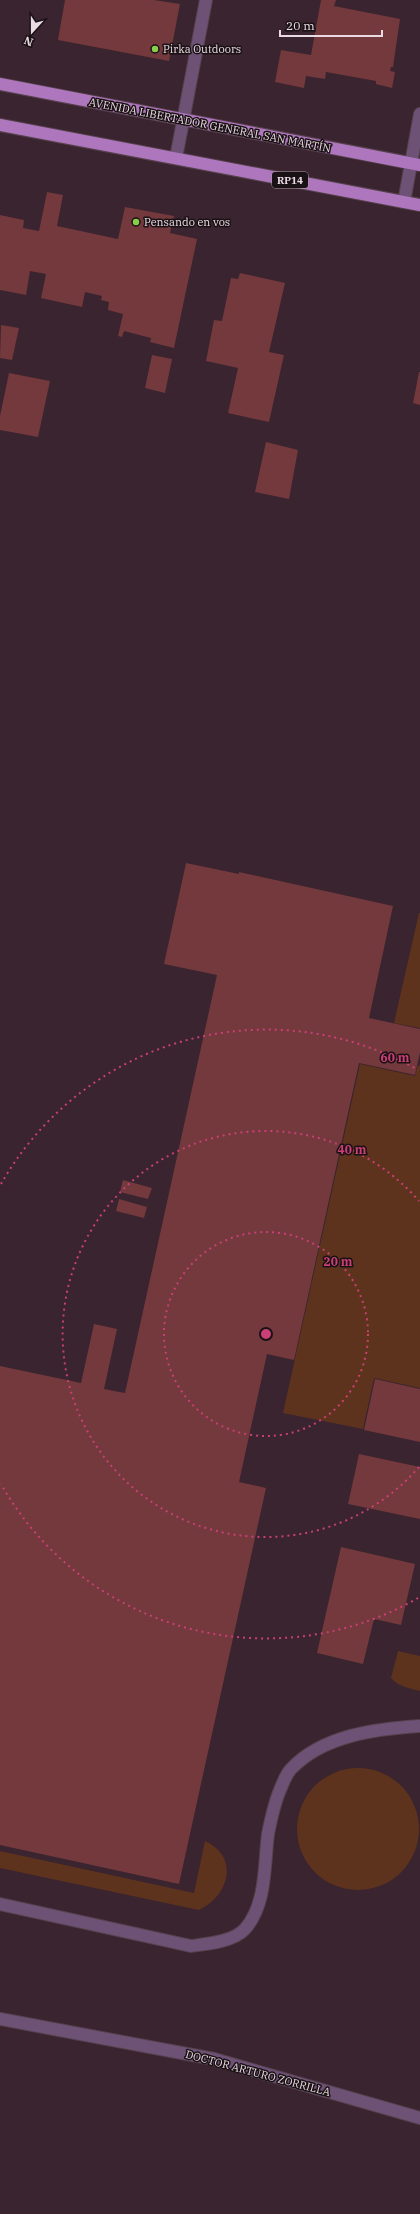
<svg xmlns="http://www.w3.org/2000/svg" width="420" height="2214" font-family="'IBM Plex Serif',serif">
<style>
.green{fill:#5e331d}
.building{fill:#73393d}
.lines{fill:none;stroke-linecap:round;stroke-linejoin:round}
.minor-casing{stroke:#55414c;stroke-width:14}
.major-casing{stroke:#55414c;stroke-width:14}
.minor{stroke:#6d5275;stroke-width:12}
.major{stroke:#ae76bd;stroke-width:12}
.ring{fill:none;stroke:#ca3f76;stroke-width:2;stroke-dasharray:2 4}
.poi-dot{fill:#87cf4a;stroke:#1a1115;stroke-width:1.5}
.labels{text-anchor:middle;stroke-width:3;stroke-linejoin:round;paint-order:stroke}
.shield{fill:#1a1115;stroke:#ac9ea4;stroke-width:1}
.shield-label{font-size:10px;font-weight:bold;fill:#eadbe2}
.poi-label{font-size:11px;fill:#eadbe2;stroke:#1a1115;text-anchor:start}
.street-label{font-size:11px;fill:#eadbe2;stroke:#1a1115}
.centre{fill:#ca3f76;stroke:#1a1115;stroke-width:2}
.ring-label{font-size:12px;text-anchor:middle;font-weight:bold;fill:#ca3f76;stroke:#1a1115;stroke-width:3;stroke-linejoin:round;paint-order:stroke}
</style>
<rect width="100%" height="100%" fill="#39242f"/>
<path class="green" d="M419 913H420V1028L394 1023Z
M360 1064 415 1076 418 1065 420 1066V1388L374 1378 363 1429 283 1413Z
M398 1651 420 1656V1691C409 1688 399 1687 391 1678Z
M297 1829a61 61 0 1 1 122 0a61 61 0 1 1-122 0Z
M205 1841C240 1857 229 1896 199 1910L0 1868V1851L194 1893Z"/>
<path class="building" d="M65 0H154L180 4 169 61 58 40Z
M321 0H336L334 6 400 19 393 67H391L390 71 395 72 392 88 376 84V81L326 72 325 79 306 76 304 88 275 82 281 50 311 55Z
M47 192 63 195 57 226 118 239 125 207 174 216 170 233 197 239 174 348 150 342 151 338 124 331 122 337 118 336 123 314 108 310 109 302 101 300 102 296 85 292 82 307 41 298 46 274 30 271 26 295 0 290V215L24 220 23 228 39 231Z
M240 273 285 283 269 352 284 355 269 422 228 413 238 368 206 361 214 320 222 321 231 278 238 279Z
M1 325 19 328 12 360 0 358Z
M152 355 172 359 165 393 145 388Z
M419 372H420V405L413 403Z
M9 373 50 381 38 437 0 430V416Z
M266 442 298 450 289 499 255 492Z
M186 863 239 874V872L393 906 369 1018 420 1029V1052L415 1075 359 1063 294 1360 267 1354 239 1482 266 1488 179 1884 0 1845V1366L81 1383 94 1324 117 1329 104 1389 125 1393 217 975 164 964Z
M123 1180 152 1188 148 1199 120 1192Z
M119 1199 147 1207 144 1218 116 1211Z
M375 1379 420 1389V1442L364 1430Z
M359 1454 420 1467V1519L348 1504Z
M341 1547 415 1564 401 1625 374 1619 363 1664 317 1653Z"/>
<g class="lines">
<defs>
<path id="minor" d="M176 158 206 0
M404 202 420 114
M0 1904 191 1946C206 1944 233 1942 245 1929 267 1904 264 1864 268 1834 271 1819 274 1804 280 1790 283 1783 286 1774 291 1769 323 1735 376 1729 420 1726
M0 2019 214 2059 420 2118"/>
<path id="major" d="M0 84 420 165
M0 125 420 205"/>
</defs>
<use href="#minor" class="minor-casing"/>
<use href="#major" class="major-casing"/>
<use href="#minor" class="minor"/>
<use href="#major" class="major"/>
</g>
<g class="ring">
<circle cx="266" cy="1334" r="102"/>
<path d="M419 1467A203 203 0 1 1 419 1201"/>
<path d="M418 1598A305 305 0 0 1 1 1484M1 1184A305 305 0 0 1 418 1070"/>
</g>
<g class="poi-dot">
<circle cx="155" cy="49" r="4"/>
<circle cx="136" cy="222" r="4"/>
</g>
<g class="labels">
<rect class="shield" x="272" y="172" width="36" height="16" rx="3"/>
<g class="shield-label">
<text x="290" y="184">RP14</text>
</g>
<g class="poi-label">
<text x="163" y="53">Pirka Outdoors</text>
<text x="144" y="226">Pensando en vos</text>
</g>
<g class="street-label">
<text transform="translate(210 125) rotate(11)" y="4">AVENIDA LIBERTADOR GENERAL SAN MARTÍN</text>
<text transform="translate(258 2073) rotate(15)" y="4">DOCTOR ARTURO ZORRILLA</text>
</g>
</g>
<circle cx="266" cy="1334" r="6" class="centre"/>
<g class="ring-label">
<text x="395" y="1062">60 m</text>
<text x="352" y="1154">40 m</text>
<text x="338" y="1266">20 m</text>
</g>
<g transform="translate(32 32) rotate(201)" stroke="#1a1115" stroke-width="3" paint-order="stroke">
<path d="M0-3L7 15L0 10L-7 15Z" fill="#eadbe2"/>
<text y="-6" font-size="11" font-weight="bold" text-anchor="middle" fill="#eadbe2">N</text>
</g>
<path d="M280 30v6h102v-6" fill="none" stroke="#eadbe2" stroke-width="2"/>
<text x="286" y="30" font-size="12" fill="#eadbe2" stroke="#1a1115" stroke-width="3" paint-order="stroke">20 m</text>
</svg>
